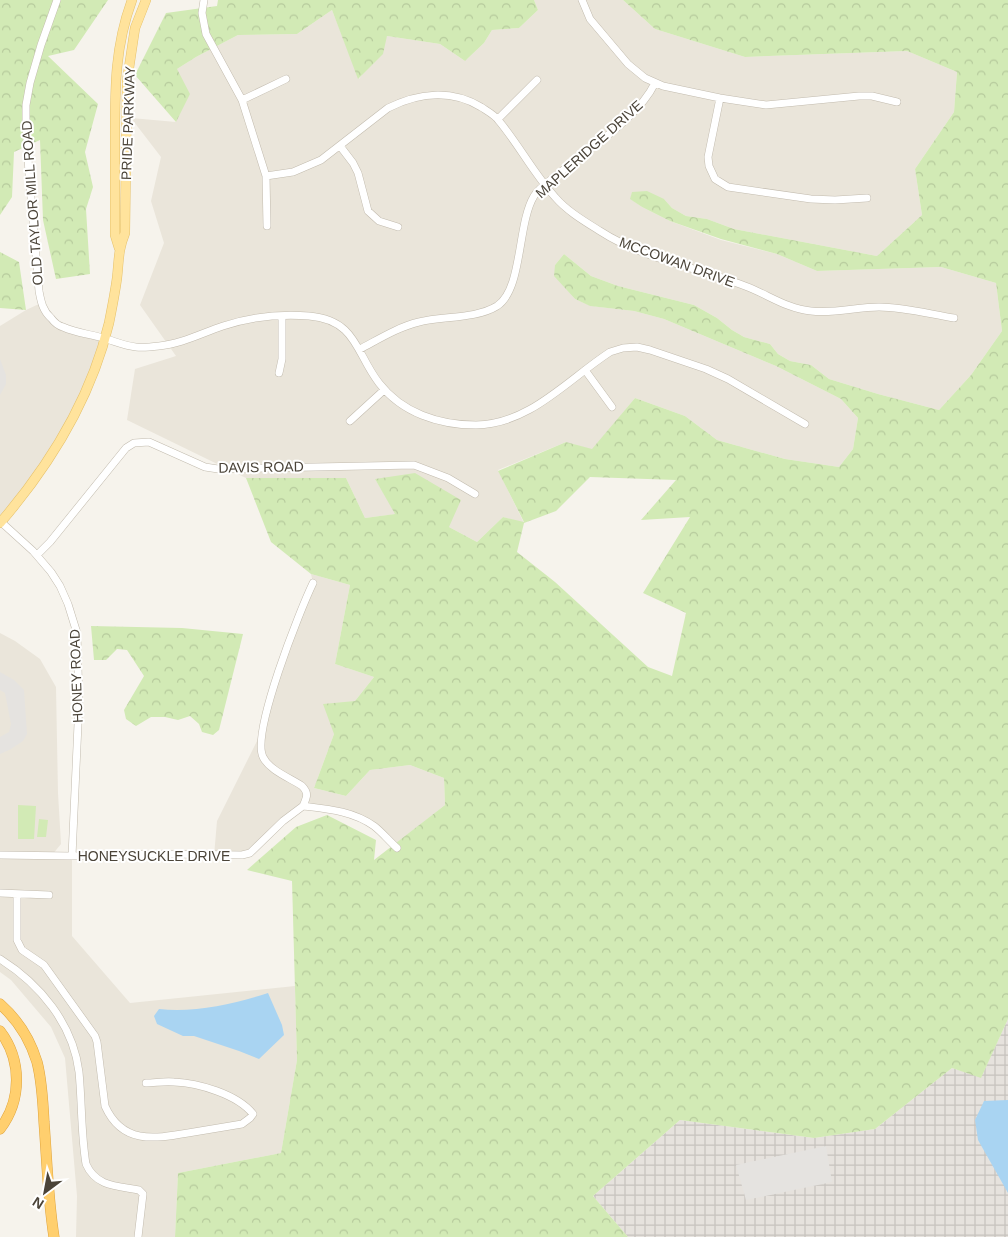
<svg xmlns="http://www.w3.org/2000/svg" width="1008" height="1237" font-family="Helvetica,sans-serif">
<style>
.residential{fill:#eae5da}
.industrial{fill:url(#industrial-grid)}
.forest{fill:url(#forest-crowns);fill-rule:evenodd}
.green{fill:#d2eab5}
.parking{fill:#e5e3e0}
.water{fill:#a9d4f2}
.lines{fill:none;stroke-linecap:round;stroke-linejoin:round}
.minor-casing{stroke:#c2bbae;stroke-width:8}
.major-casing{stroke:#e6c16a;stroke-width:10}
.highway-casing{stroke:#e0a43c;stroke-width:11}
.minor{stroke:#fff;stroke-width:7}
.major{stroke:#ffe39c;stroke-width:9}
.highway{stroke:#ffcf6e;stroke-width:10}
.labels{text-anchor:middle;stroke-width:4;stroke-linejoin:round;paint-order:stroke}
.street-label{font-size:14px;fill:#4b4439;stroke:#fff}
</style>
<defs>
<pattern id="industrial-grid" width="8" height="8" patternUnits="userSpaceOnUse" patternTransform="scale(1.25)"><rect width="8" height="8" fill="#e6e2dd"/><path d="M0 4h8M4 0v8" fill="none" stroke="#c7c3be"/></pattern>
<pattern id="forest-crowns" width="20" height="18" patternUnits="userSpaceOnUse" patternTransform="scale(1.25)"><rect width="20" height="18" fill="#d2eab5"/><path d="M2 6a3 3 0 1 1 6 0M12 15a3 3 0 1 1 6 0" fill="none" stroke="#b6ca9c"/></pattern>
</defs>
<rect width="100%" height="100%" fill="#f6f3ec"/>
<path class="residential" d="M534 0H623L655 29 745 57 907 51 957 72 954 112 915 169 922 215 877 256 734 229 707 219 686 216 672 208 664 199H631L642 207 670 221 721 240 777 254 817 271 941 267 996 283 1002 331 971 375 939 410 878 394 829 379 811 365 790 361 778 354 770 344 744 337 732 330 717 318 694 305 618 286 591 276 564 254 555 265V276L575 299 591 306 634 311 664 319 776 366 841 399 858 418 853 449 839 467 785 459 717 440 685 416 635 398 592 450 566 442 498 470 524 523 503 517 477 542 449 527 375 479 396 514 365 518 346 478H246L127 420 135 369 176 356 140 305 164 243 151 201 161 157 131 118 176 122 177 69 196 57 238 35 297 34 332 10 359 79 387 36 440 44 465 61 484 43 492 30 519 28 538 10Z
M41 303 62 327 105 338 72 420 0 521V326L26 310Z
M311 574 350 585 335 664 374 677 355 701 334 734 314 788 346 796 370 770 410 765 444 778 445 805 394 845 360 817 303 806 250 853 214 856 217 821 260 735 313 583Z
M0 633 15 641 40 659 56 687 58 793 61 844 52 855 72 856V936L130 1003 295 986 297 1060 281 1153 178 1173 175 1237H76L77 1196 65 1058 51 1027 11 980 0 972Z"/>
<path class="industrial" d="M1008 1019V1237H628L593 1196 680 1120 814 1138 875 1129 952 1068 981 1077Z"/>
<path class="forest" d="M0 0H108L74 50 48 56 98 104 85 152 93 187 86 209 90 274 56 279 43 220 40 140 14 152 12 197 0 215Z
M218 0H534L538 10 519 28 492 30 484 43 465 61 440 44 387 36 383 54 358 79 332 10 297 34 238 35 196 57 177 69 190 94 176 122 135 75 166 13 217 6Z
M623 0H1008V1019L981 1078 952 1068 875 1129 814 1138 680 1120 593 1196 628 1237H175L178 1173 281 1153 297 1060 292 881 247 870 296 827 327 815 376 840 374 860 445 805 444 778 410 765 370 770 346 796 314 788 334 734 323 704 355 701 374 677 335 664 350 585 311 574 271 542 246 478H346L365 518 395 514 375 479 415 473 461 500 449 527 477 542 503 517 524 522 498 471 566 442 592 449 635 398 685 416 717 440 785 459 839 467 853 449 858 418 841 399 776 366 664 319 634 311 590 306 575 299 554 276 555 265 564 254 591 276 618 286 694 305 717 318 732 330 744 337 770 344 778 354 790 361 811 365 829 379 878 394 939 410 971 375 1002 331 996 283 941 267 817 271 777 254 721 239 670 221 642 207 630 199 632 192 647 191 664 199 672 208 686 216 707 219 734 229 877 256 922 215 915 169 954 112 957 72 907 51 745 57 655 29ZM590 477 676 480 641 520 690 517 643 593 686 613 672 676 648 667 555 582 517 552 524 523 556 511Z
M0 252 19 262 26 310 0 308Z
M91 626 182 628 243 634 219 730 213 735 202 732 199 724 190 716 178 720 165 717H151L136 726 126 719 124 710 144 676 127 650 117 649 106 660H94Z"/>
<path class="green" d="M18 805 36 806 34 839H18Z
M39 819 48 820 46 837H37Z"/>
<path class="parking" d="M0 359 6 375V384L0 395Z
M0 672 14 680 24 690 27 734 23 741 11 749 0 754V737L9 732 11 724 5 693 0 690Z
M826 1146 832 1182 746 1200 736 1165Z"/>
<path class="water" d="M268 993 282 1025 284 1035 259 1059 239 1051 194 1036H183L157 1024 154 1016 159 1009C194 1013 234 1004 268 993Z
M1008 1100V1193L978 1140 975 1120 984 1101Z"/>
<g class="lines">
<defs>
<path id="minor" d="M57 0 41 45 30 83 26 105V124L29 174 39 291C41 302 43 311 51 318 54 322 59 326 63 327 76 333 90 334 103 338 114 341 125 346 136 347 143 348 151 347 159 346 181 344 202 333 223 326 250 317 282 314 309 316 357 320 356 354 379 383 402 413 439 425 476 425 530 424 567 380 610 352L623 348 637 347 650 350 706 369 728 379 805 424
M204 0 202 13 206 34 242 100 266 176 267 226
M582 0 590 19 628 64 645 78 663 86 720 98 766 105 859 96H872L897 102
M720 98 708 157 709 166 715 179 728 187 811 199 835 200 867 198
M242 100 286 79
M498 119 537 80
M340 146 353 163 358 173 368 211 379 221 398 227
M266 176 293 172 321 160 388 108C418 93 451 89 481 107 487 111 495 115 499 121 519 145 534 174 555 197 567 211 584 221 600 231 643 259 697 267 745 286 767 294 787 309 811 311 834 314 857 307 879 307 904 307 929 314 954 318
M360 349C379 339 398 327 419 322 442 316 476 319 497 306 523 289 517 224 534 196 540 186 553 179 562 171 592 146 638 118 655 83
M585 370 612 407
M279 373 282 359V317
M350 421 384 390
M0 521 33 551 51 572 60 586 68 604 77 633 79 702 72 856
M37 555 50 542 126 448 134 443 149 442 205 467 218 469 414 465 448 478 475 494
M303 806C307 797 309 793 302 786 290 778 269 770 263 757 251 733 300 610 313 583
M0 855 72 856 165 854 242 855 250 853 283 821 303 806C328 809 353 811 374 826 382 832 389 841 397 848
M0 893 49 895
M17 894V940L22 950 44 965 95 1036 97 1042 105 1106C122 1144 153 1139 188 1133 206 1130 224 1127 242 1124L250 1118 253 1114C237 1094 198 1083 174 1082 164 1081 155 1083 146 1083
M0 959C40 984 73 1024 79 1072 82 1103 81 1134 86 1164 96 1187 118 1186 139 1190L143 1194 138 1237"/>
<path id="major" d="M119 248 115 235C115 201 115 168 115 135 115 87 115 46 132 0
M0 523C50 465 91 399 109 323 112 308 115 293 117 278 119 261 118 250 125 233L127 81 135 28 146 0"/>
<path id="highway" d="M0 1004C17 1019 30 1039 37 1062 42 1081 43 1102 44 1122 47 1161 48 1199 54 1237
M0 1031C22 1060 22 1100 0 1129"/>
</defs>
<use href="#minor" class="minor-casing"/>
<use href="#major" class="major-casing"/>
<use href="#highway" class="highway-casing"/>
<use href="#minor" class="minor"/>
<use href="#major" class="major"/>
<use href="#highway" class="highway"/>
</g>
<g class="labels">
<g class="street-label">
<text transform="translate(128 123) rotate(-88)" y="5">PRIDE PARKWAY</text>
<text transform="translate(589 149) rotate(-42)" y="5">MAPLERIDGE DRIVE</text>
<text transform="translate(32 203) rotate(-94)" y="5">OLD TAYLOR MILL ROAD</text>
<text transform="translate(677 262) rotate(20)" y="5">MCCOWAN DRIVE</text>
<text transform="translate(261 467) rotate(-1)" y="5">DAVIS ROAD</text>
<text transform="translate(76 676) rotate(-92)" y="5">HONEY ROAD</text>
<text x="154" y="861">HONEYSUCKLE DRIVE</text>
</g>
</g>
<g transform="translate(45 1192) rotate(212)" stroke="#ffffff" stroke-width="4" paint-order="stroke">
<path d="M0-4L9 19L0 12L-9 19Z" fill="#4b4439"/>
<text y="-8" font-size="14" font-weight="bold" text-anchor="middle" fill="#4b4439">N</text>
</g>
</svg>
